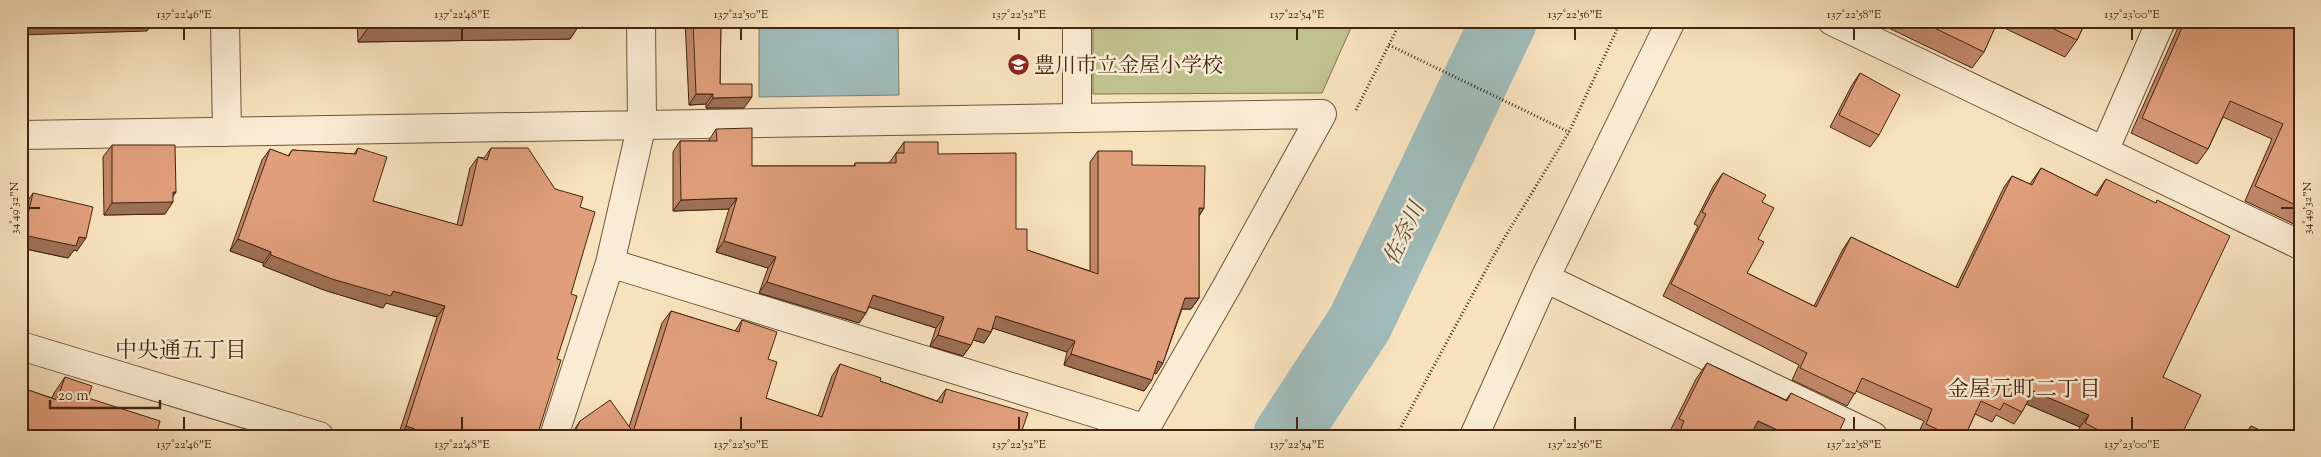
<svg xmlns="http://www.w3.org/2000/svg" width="2321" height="457" font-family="'Sorts Mill Goudy','Noto Serif JP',serif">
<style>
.green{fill:#bfc28f;stroke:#81744f}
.water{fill:#a0bcba;stroke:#7b8076}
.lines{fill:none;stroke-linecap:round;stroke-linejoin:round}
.river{stroke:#a0bcba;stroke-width:66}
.minor-casing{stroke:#70543a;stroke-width:30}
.path{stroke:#43250f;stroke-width:3;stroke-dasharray:1 2.5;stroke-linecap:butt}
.minor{stroke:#faecd4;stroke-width:28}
.wall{fill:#c1886a;stroke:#43250f}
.shaded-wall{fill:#9d6f56;stroke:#43250f}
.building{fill:#e09e7b;stroke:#43250f}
.ticks{fill:none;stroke:#43250f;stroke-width:2}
.labels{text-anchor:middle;stroke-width:5;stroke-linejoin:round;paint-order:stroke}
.poi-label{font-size:21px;fill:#43250f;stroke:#faecd4;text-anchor:start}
.water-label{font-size:22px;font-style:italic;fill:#5a4b3a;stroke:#faecd4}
.neighbourhood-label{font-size:22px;fill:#43250f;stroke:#faecd4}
.neatline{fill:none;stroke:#43250f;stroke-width:2}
.ticks-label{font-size:12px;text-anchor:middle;fill:#43250f}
</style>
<rect width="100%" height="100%" fill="#f7e2bd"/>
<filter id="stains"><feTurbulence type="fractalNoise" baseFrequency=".004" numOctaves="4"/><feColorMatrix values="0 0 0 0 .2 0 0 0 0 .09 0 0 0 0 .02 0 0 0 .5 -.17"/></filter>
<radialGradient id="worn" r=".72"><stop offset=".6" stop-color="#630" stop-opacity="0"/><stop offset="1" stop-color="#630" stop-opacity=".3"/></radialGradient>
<path class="green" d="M1093 21H1354L1322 93 1093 94Z"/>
<path class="water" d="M759 21H898L899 95 759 97Z"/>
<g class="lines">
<path class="river" d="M1286 436 1360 323 1504 21"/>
<defs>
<path id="minor" d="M225 21 227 132
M1077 21V116
M1832 21 2300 245
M21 135 1322 114 1227 286 1141 436
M2104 151 2161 21
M610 263 1147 429
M1545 278 1873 436
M21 346 319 436
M554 436 610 263 642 124 641 21
M1474 436 1545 278 1671 21"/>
</defs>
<use href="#minor" class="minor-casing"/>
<path class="path" d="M1389 45 1569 132
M1356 110 1401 21
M1396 436 1494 255 1569 132 1621 21"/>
<use href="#minor" class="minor"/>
</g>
<path class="wall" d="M357 21H582L570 39 358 42Z
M685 21H721L720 84 744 108H706V104L689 105Z
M1874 21H2086L2077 40 2065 57 1996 24 1984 52 1972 68Z
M2181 21H2300V227L2245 201 2272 139 2223 117 2208 149 2197 164 2131 133Z
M1860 73 1879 135 1870 147 1830 127 1852 85Z
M716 129 752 166H854L855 163H889L904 142 938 154 1016 229 1027 250 1090 271V162L1098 151 1132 165 1204 208 1199 216V298L1191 309H1182L1163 363 1156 374 1154 373 1144 391 1064 365 1067 352 993 328 991 332 984 343 973 340 971 345 963 356 930 346 936 328 869 307 866 313 859 323 759 293 768 268 716 252 729 209 673 211V152L680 141H709V140Z
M112 145 176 192 173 196 165 214 104 215 103 157Z
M358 148 373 201 457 225 470 168 478 157 484 158 491 148 555 189 580 207 571 294 557 359 537 436H398L437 317 386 303 383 308 324 290 263 266V263L230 251 262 160 270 149 288 156 292 150 354 154Z
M2041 168 2095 195 2106 179 2163 377 2181 436H2078L2076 435 2080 427 2026 404 2022 412 2014 424 1996 415 1992 422 1975 414 1965 436H1917L1924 421 1856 391 1847 406 1792 380 1799 365 1663 296 1698 226 1694 224 1714 185 1723 173 1762 202 1758 239 1747 273 1814 306 1843 249 1851 237 1956 287 2004 187 2012 176 2030 184Z
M33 193 77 251 74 250 68 258 21 248V219L25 205Z
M671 311 735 331 742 320 768 359 766 398 818 416 832 376 840 364 880 381 937 401 946 389 1020 436H570L580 421 629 427 662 323Z
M1707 363 1786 400 1791 393 1837 436H1671L1668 435 1696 379Z
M65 377 88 398 21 436V400L28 390 52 398 54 393Z
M2251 426 2272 436H2244Z"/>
<path class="shaded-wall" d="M21 21H154L147 31 21 35Z
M552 21H582L570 39 358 42 371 24Z
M696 94H713L706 104 689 105Z
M752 97 744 108H706L713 98Z
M173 192H176L169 202H173L165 214 104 215 112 203Z
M737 198 729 209 673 211 681 200Z
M1199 208H1204L1197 219Z
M23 235 79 237 86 238 77 251 74 250 68 258 21 248V237Z
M238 239 271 252 263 263 230 251Z
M724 241 776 257 768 268 716 252Z
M271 255 393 291 445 306 437 317 386 303 383 308 324 290 263 266Z
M767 282 866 313 859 323 759 293Z
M873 295 944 317 936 328 866 306Z
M1185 298H1199L1191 309H1178Z
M996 316 1075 341 1067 352 989 327Z
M978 328 991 332 984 343 970 339Z
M938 335 971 345 963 356 930 346Z
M1071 354 1152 380 1144 391 1064 365Z
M1158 361 1163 363 1156 374 1150 372Z
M2033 391 2089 415 2080 427 2024 403Z
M1758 421 1791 436H1748Z
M406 426 415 429 410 436H399Z"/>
<path class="building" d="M371 21H552L371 24Z
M693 21H721L720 84H752V97L713 98V94H696Z
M1920 21H1998L1984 52Z
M2037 21H2086L2077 40Z
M2185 21H2300V207L2255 186 2283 124 2230 101 2208 149 2142 118Z
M1860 73 1900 95 1879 135 1839 115Z
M752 128V166H855V163H896V153H904V142H938V154L1016 153V229H1027V250L1098 274V151H1132V165L1205 166 1204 208H1199V298H1185L1163 363 1158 361 1152 380 1071 354 1075 341 996 316 991 332 978 328 971 345 938 335 944 317 873 295 866 313 767 282 776 257 724 241 737 198 681 200 680 141H717L716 129Z
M112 145H175L176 192H173V202L112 203Z
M358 148 387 157 373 201 462 226 478 157 487 160 491 148H528L555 189 583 197 580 207 595 212 571 294 577 296 557 359 561 360 537 436H413L415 429 406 426 445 306 393 291 391 296 332 279 271 255V252L238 239 270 149 289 156 292 150 356 154Z
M2041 168 2097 196 2106 179 2156 203 2157 200 2230 236 2163 377 2201 395 2181 436H2110L2085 423 2089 415 2033 391 2022 412 2004 403 2000 410 1981 401 1965 436H1951L1926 424 1932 409 1862 378 1855 394 1800 368 1807 353 1671 284 1706 214 1702 212 1723 173 1766 195 1762 202 1774 208 1758 239 1764 242 1747 273 1816 307 1851 237 1958 288 2012 176 2032 185Z
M33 193 93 207 86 238 79 237 76 246 23 235Z
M671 311 739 332 742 320 777 332 768 359 777 362 766 398 822 417 840 364 881 378 880 381 942 403 946 389 1028 413 1020 436H572L573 435 580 421 610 400 633 432Z
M1707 363 1787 401 1791 393 1845 419 1837 436H1791L1758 421 1750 436H1678L1684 421 1679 419Z
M65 377 92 386 88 398 160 421 156 436H24L21 435V411L28 390 57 400Z
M2251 426 2272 436H2246Z"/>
<path class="ticks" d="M184 28V40M462 28V40M741 28V40M1019 28V40M1297 28V40M1575 28V40M1854 28V40M2132 28V40M28 208H40M2281 208H2294M184 417V430M462 417V430M741 417V430M1019 417V430M1297 417V430M1575 417V430M1854 417V430M2132 417V430"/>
<defs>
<symbol id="school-disc" viewBox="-11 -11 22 22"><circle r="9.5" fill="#8f2418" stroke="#faecd4"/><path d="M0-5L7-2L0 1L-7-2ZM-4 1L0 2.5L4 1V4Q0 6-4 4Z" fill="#fff"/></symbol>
</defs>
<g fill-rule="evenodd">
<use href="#school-disc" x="1006" y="52" width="25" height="25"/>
</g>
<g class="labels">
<g class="poi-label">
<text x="1034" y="72">豊川市立金屋小学校</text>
</g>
<g class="water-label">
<text transform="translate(1403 233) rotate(-65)" y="8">佐奈川</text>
</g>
<g class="neighbourhood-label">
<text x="181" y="357">中央通五丁目</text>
<text x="2024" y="396">金屋元町二丁目</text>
</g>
</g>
<rect width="2321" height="457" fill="none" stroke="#f7e2bd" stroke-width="55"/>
<path d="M50 400v8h110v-8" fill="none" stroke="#43250f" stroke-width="2.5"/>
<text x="58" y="400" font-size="15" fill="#43250f" stroke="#faecd4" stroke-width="4" paint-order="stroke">20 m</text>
<rect x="28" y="28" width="2266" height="402" class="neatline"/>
<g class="ticks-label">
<text x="184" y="18">137°22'46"E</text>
<text x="462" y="18">137°22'48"E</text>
<text x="741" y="18">137°22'50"E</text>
<text x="1019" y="18">137°22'52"E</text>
<text x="1297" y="18">137°22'54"E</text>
<text x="1575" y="18">137°22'56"E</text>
<text x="1854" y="18">137°22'58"E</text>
<text x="2132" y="18">137°23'00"E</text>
<text transform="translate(14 208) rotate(-90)" y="4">34°49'32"N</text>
<text transform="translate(2307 208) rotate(-90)" y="4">34°49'32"N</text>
<text x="184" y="448">137°22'46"E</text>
<text x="462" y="448">137°22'48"E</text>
<text x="741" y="448">137°22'50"E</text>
<text x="1019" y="448">137°22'52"E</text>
<text x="1297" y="448">137°22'54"E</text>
<text x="1575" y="448">137°22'56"E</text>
<text x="1854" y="448">137°22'58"E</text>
<text x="2132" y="448">137°23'00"E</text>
</g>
<rect width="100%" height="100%" filter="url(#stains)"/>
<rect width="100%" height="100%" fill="url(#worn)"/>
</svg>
